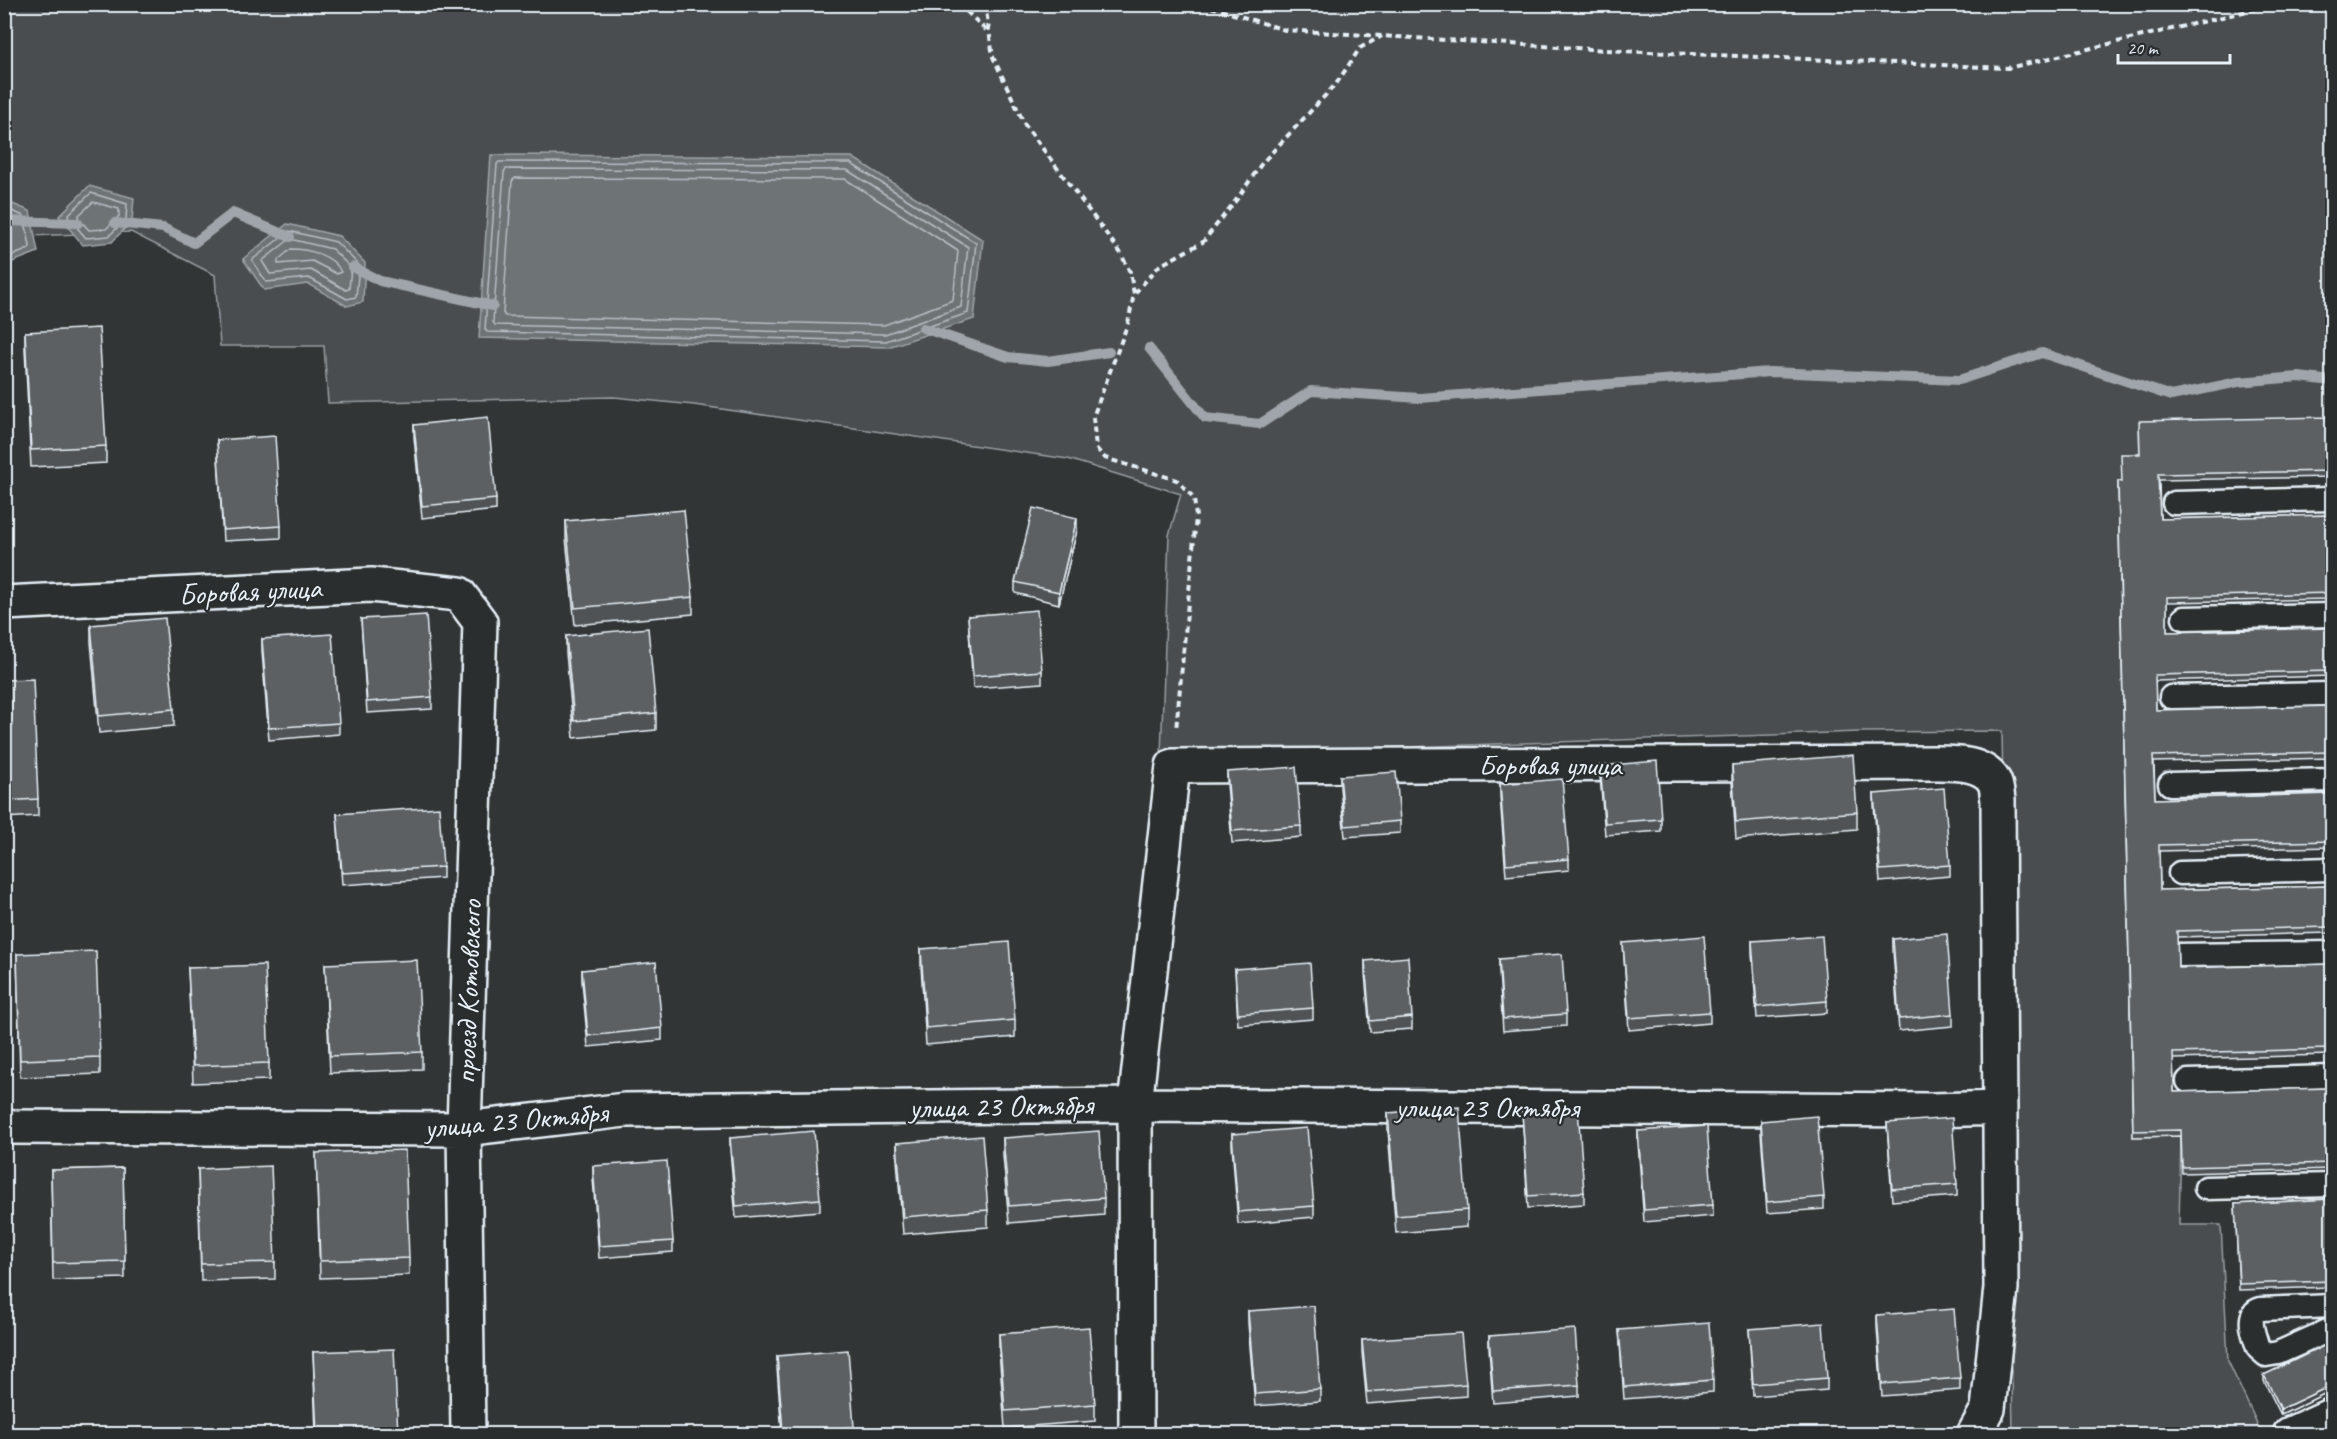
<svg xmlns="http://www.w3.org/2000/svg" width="2337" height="1439" font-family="Caveat,sans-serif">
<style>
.green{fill:#494d4f;stroke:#989fa4;stroke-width:1.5}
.water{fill:#6e7376;stroke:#9fa5aa;stroke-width:1.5}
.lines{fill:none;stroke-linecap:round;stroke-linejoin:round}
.shore{stroke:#b7bfc4;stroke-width:1.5}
.stream{stroke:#9fa5aa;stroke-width:10}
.lane-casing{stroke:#e8f1f8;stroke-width:27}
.street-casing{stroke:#e8f1f8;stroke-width:38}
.path{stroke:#e8f1f8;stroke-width:4;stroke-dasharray:6 4.5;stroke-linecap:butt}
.lane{stroke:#2a2d2e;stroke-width:22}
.street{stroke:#2a2d2e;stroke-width:33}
.wall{fill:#4f5355;stroke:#e8f1f8;stroke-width:1.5}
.shaded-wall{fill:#404345;stroke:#e8f1f8;stroke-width:1.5}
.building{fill:#5c6063;stroke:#e8f1f8;stroke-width:1.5}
.labels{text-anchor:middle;stroke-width:4.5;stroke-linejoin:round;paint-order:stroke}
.street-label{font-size:30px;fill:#e8f1f8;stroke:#2a2d2e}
</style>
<rect width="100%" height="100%" fill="#323536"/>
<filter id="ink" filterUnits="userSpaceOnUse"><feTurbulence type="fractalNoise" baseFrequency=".0167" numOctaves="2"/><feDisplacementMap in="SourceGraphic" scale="12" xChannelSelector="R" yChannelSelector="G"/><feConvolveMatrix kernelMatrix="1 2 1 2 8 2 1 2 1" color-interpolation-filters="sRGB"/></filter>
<g filter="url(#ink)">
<path class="green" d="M4 5H2332V422L2139 427 2140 460 2122 487 2118 488 2133 1137 2181 1136 2179 1225H2221L2228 1361 2262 1434H2013L2002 731 1860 732 1161 755 1169 535 1181 494 1068 459 694 405 614 397 328 403 324 346H220L215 275 131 232 5 237Z"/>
<path class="water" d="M491 155 852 157 983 240 974 319 888 347 479 338Z
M89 186 134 198 132 221 112 242 83 245 59 216Z
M5 201 30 211 38 252 5 265Z
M287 224 339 236 365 263 363 302 347 306 308 284 264 290 243 259Z"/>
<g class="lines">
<path class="shore" d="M499 162 850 163 976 243 968 313 886 341 487 332 485 329 497 164Z
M506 169 847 170 968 247 961 307 885 334 495 325 493 322 504 172Z
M515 178 845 179 958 251 953 300 884 325 505 316 503 313 512 181Z
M91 193 127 204 126 219 109 236 86 238 68 217 69 214Z
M93 202 119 209V216L106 229 89 230 78 218 79 215Z
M4 208 24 216 30 246 29 249 4 259
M289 231 336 242 359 265 356 297 347 299 309 278 266 282 252 260Z
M290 239 332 249 351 268 349 289 346 290 311 270 270 274 262 261Z
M291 249C308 249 334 255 341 272L337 274 312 261 278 264V260Z"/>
<path class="stream" d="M4 221 78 223
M115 223 163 228 194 243 233 213 290 237
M353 267 380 281 493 306
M923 328 1008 357 1048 361 1109 352
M1149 348 1205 418 1260 424 1311 391 1420 398 1770 372 1959 380 2042 353 2171 396 2238 382 2299 377 2332 381"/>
<defs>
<path id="lane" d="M2174 503 2332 499
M2184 618 2332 615
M2171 697 2332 694
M2170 784 2332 780
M2180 873 2332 869
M2178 955 2332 953
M2188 1081 2332 1077
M2206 1188 2332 1185
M2332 1306 2261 1309C2244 1313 2255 1337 2258 1348L2266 1355 2278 1353 2332 1329"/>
<path id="street" d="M4 603 371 585 459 594 480 622 464 1129 468 1434
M4 1127 464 1129 625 1110 1135 1105 1933 1110 2000 1108
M1136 1434 1135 1105 1173 766 1939 763C1956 763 1983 763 1994 781 1997 786 1997 795 1998 800L2001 1288 1988 1409 1974 1434
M2290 1434 2332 1415"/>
</defs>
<use href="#lane" class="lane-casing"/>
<use href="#street" class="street-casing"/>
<path class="path" d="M959 4 989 33
M985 4 993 57 1025 125 1120 252 1130 272 1134 294 1128 323 1093 417 1096 448 1105 458 1177 480 1194 498 1196 517 1176 730
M1201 4 1285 30 1623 51 2008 68 2277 4
M1135 293 1159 266 1203 242 1237 199 1262 163 1336 84 1360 48 1382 36"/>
<use href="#lane" class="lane"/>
<use href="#street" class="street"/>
</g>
<path class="wall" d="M25 332 106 446V463L31 467 25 349Z
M2332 417V477L2159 480 2160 519 2332 515V599L2167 602V632L2332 628V676L2155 681 2156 710 2332 706V758L2154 762 2155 799 2332 794V847L2159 851 2160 890 2332 886V933L2177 937 2178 968 2332 964V1055L2173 1059 2174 1092 2332 1088V1169L2182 1173 2181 1136 2133 1137 2118 481H2122L2139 454Z
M414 425 496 499V510L422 518 414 437Z
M217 440 281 526V538L223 541Z
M4 489 8 524V542H4Z
M566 521 693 597V614L575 625 566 538Z
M1077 530 1059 604 1015 593V582Z
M968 616 1042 671V683L973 688Z
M361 619 432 697V709L367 713Z
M91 625 174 709V726L99 733 91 642Z
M566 636 656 713V730L574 738 566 653Z
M262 639 339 723V734L269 740 262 651Z
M4 680 38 799V816L4 818Z
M1732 765 1857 812V829L1736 839 1732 782Z
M1600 766 1661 819V831L1605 835 1600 777Z
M1227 772 1301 826V837L1232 843 1227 784Z
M1340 776 1400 821V833L1345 837 1340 788Z
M1500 784 1569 859V870L1506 876 1500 796Z
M1874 794 1950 865V876L1880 882 1874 805Z
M337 814 443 867V878L342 885Z
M1893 939 1953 1014V1026L1899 1031 1893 951Z
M1752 941 1827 1001V1013L1757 1018 1752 953Z
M1623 943 1710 1012V1023L1629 1030Z
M921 949 1015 1020V1037L926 1045 921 966Z
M17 954 100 1057V1074L20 1077Z
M1499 959 1566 1014V1026L1503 1031 1499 971Z
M1365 961 1412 1017V1029L1370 1032 1365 973Z
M325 964 422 1052V1069L330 1073Z
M188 968 269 1063V1080L193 1083Z
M1235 969 1313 1008V1019L1238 1025Z
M582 970 662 1028V1040L588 1047 582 981Z
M1522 1112 1584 1192V1204L1528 1208Z
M1388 1113 1467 1210V1227L1396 1233 1388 1130Z
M1761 1121 1824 1197V1209L1767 1213 1761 1133Z
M1887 1123 1957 1184V1196L1892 1201Z
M1638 1131 1713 1205V1216L1644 1222 1638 1143Z
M1232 1134 1314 1206V1217L1238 1224 1232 1145Z
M730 1138 820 1199V1211L736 1218 730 1150Z
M1003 1138 1104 1198V1215L1009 1223 1003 1155Z
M897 1143 988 1210V1227L903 1234 897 1160Z
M316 1153 409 1258V1275L320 1278Z
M593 1166 673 1241V1252L599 1258 593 1178Z
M123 1168 125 1278 53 1280 51 1170Z
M198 1169 275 1262V1279L201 1281Z
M2332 1199V1287L2239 1290 2235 1204Z
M1248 1311 1320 1389V1401L1255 1406 1248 1323Z
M1877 1315 1960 1378V1390L1882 1396 1877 1327Z
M1749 1329 1827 1378V1390L1753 1396Z
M1619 1330 1713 1380V1392L1624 1399Z
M999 1334 1095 1404V1421L1005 1428 999 1351Z
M1489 1336 1579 1385V1396L1493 1403 1489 1348Z
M1362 1340 1466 1384V1396L1367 1404 1362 1352Z
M2332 1342V1390L2281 1415 2264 1381V1375Z
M313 1352 398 1434H316Z
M777 1356 854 1427V1434H782L777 1368Z"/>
<path class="shaded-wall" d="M1077 518V530L1059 604V592Z
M2332 1385V1390L2281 1415V1409Z"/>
<path class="building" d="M99 328 106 446 31 450 25 332Z
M488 417 496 499 422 506 414 425Z
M2332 417V471L2158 474 2160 519 2332 515V593L2167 597V632L2332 628V671L2155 675 2156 710 2332 706V752L2153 756 2155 799 2332 794V841L2159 845 2160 890 2332 886V927L2177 931 2178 968 2332 964V1049L2173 1053 2174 1092 2332 1088V1163L2182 1167 2181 1130 2133 1131 2118 481 2122 482 2121 454H2140L2139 421Z
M275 436 281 526 223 530 217 440Z
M4 489 8 524 4 525Z
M1033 508 1077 518 1059 592 1015 582Z
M684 510 693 597 575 608 566 521Z
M1037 610 1042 671 973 676 968 616Z
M426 615 432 697 367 702 361 619Z
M165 618 174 709 99 716 91 625Z
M648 628 656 713 574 721 566 636Z
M332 634 339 723 269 728 262 639Z
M33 679 38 799 4 801V680Z
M1853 755 1857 812 1736 822 1732 765Z
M1657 761 1661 819 1605 823 1600 766Z
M1296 767 1301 826 1232 831 1227 772Z
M1396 772 1400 821 1345 826 1340 776Z
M1562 779 1569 859 1506 864 1500 784Z
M1944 788 1950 865 1880 870 1874 794Z
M439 807 443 867 342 873 337 814Z
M1947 934 1953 1014 1899 1019 1893 939Z
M1704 936 1710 1012 1629 1018 1623 943Z
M1822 936 1827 1001 1757 1007 1752 941Z
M1009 942 1015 1020 926 1028 921 949Z
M96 951 100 1057 20 1060 17 954Z
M1562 954 1566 1014 1503 1019 1499 959Z
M1408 957 1412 1017 1370 1021 1365 961Z
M417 960 422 1052 330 1056 325 964Z
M656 962 662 1028 588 1036 582 970Z
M1310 963 1313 1008 1238 1014 1235 969Z
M265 965 269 1063 193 1066 188 968Z
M1459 1107 1467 1210 1396 1216 1388 1113Z
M1578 1108 1584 1192 1528 1196 1522 1112Z
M1817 1116 1824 1197 1767 1202 1761 1121Z
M1952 1118 1957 1184 1892 1189 1887 1123Z
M1707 1126 1713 1205 1644 1210 1638 1131Z
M1307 1128 1314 1206 1238 1212 1232 1134Z
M814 1131 820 1199 736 1206 730 1138Z
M1099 1131 1104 1198 1009 1206 1003 1138Z
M982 1136 988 1210 903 1217 897 1143Z
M405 1150 409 1258 320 1261 316 1153Z
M667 1161 673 1241 599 1246 593 1166Z
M271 1166 275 1262 201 1264 198 1169Z
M123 1168 125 1261 53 1263 51 1170Z
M2332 1199V1281L2239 1284 2235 1204Z
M1314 1306 1320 1389 1255 1394 1248 1311Z
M1954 1309 1960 1378 1882 1384 1877 1315Z
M1709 1323 1713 1380 1624 1387 1619 1330Z
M1823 1323 1827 1378 1753 1384 1749 1329Z
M1089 1327 1095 1404 1005 1411 999 1334Z
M1575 1329 1579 1385 1493 1391 1489 1336Z
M1461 1333 1466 1384 1367 1392 1362 1340Z
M2332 1342V1385L2281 1409 2264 1375Z
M394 1349 398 1434H317L313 1352Z
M848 1350 854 1427 783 1432 777 1356Z"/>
</g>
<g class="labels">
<g class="street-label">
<text transform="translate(250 591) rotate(-3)" y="10">Боровая улица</text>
<text x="1550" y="775">Боровая улица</text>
<text transform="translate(468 992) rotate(-88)" y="10">проезд Котовского</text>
<text transform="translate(1001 1106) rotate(-1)" y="10">улица 23 Октября</text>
<text x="1487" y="1117">улица 23 Октября</text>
<text transform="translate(516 1120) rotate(-5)" y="10">улица 23 Октября</text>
</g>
</g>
<rect width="2337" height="1439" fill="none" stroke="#2a2d2e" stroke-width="24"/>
<rect x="12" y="12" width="2313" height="1415" fill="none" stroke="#e8f1f8" stroke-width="2" filter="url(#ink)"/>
<path d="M2118 54v9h112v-9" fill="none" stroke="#e8f1f8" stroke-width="3"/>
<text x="2127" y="54" font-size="18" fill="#e8f1f8" stroke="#2a2d2e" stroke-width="4.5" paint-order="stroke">20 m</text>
</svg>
